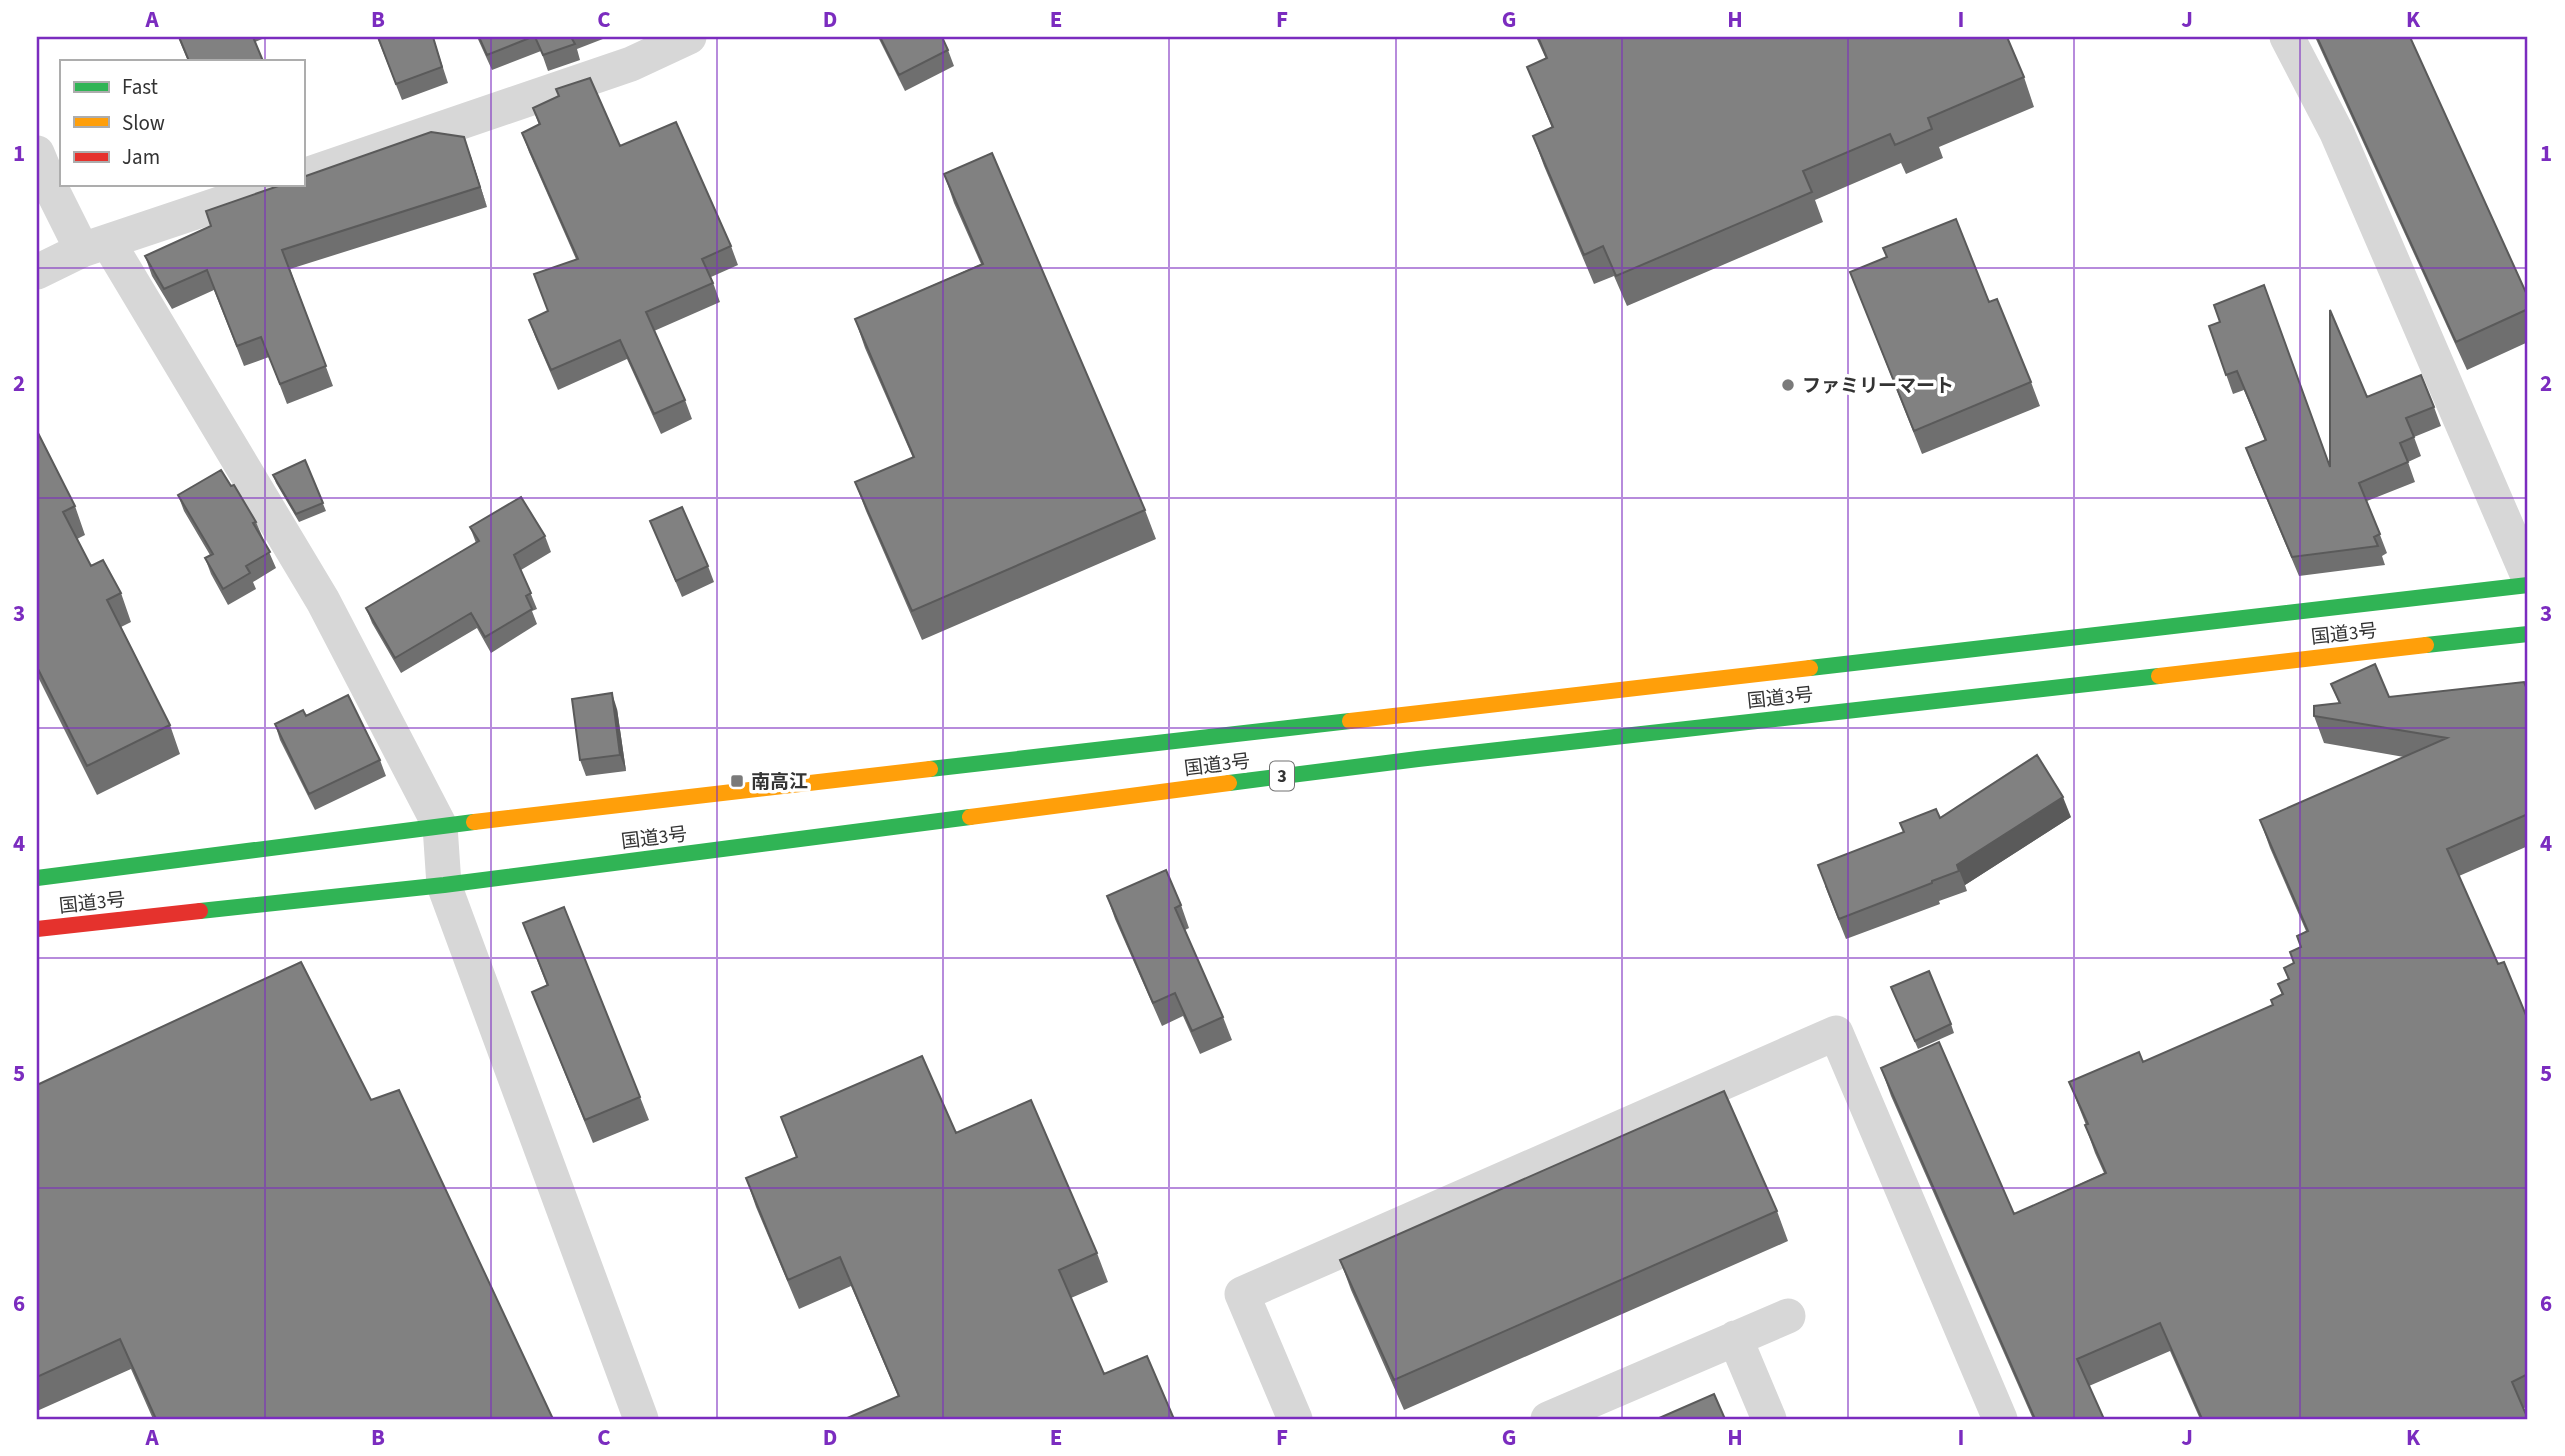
<svg xmlns="http://www.w3.org/2000/svg" width="2565" height="1456" font-family="'Source Sans 3','Noto Sans JP',sans-serif">
<style>
.lines{fill:none;stroke-linecap:round;stroke-linejoin:round}
.street{stroke:#d7d7d7;stroke-width:35}
.fast{stroke:#30b455;stroke-width:16}
.slow{stroke:#ff9f0a;stroke-width:16}
.jam{stroke:#e5322d;stroke-width:16}
.wall{fill:#6f6f6f}
.shaded-wall{fill:#5a5a5a}
.building{fill:#818181;stroke:#5a5a5a;stroke-width:2}
.grid{fill:none;stroke:#7b2cbf;stroke-width:2;stroke-opacity:0.55}
.poi-dot{fill:#7a7a7a;stroke:#fff;stroke-width:2.5}
.labels{text-anchor:middle;stroke-width:7;stroke-linejoin:round;paint-order:stroke}
.shield{fill:#fff;stroke:#707070;stroke-width:2}
.shield-label{font-size:18px;font-weight:bold;fill:#333}
.poi-label{font-size:19px;font-weight:bold;fill:#333;stroke:#fff;text-anchor:start}
.street-label{font-size:19px;fill:#333;stroke:#fff}
.neatline{fill:none;stroke:#7b2cbf;stroke-width:2.5}
.grid-label{font-size:23px;text-anchor:middle;font-weight:bold;fill:#7b2cbf}
</style>
<rect width="100%" height="100%" fill="#fff"/>
<g class="lines">
<path class="street" d="M2287 37 2337 133 2528 576
M37 153 54 194 82 250
M303 176 631 64 689 37
M108 242 323 601 440 826 444 885 641 1419
M37 272 82 250 279 184
M1735 1338 1769 1419
M1295 1419 1242 1294 1836 1033 2000 1419
M1548 1419 1788 1316"/>
<path class="fast" d="M2426 645 2528 634
M1810 668 2528 585
M930 769 1350 721
M1229 783 1418 759 2159 676
M37 878 474 822
M200 911 444 885 970 817"/>
<path class="slow" d="M2159 676 2426 645
M1350 721 1810 668
M970 817 1229 783
M474 822 930 769"/>
<path class="jam" d="M37 929 200 911"/>
</g>
<path class="wall" d="M178 37H267L255 42 263 61H188Z
M377 37H433L448 83 402 100Z
M477 37H608L577 49 580 60 548 71 541 51 492 70Z
M878 37H942L948 50 954 66 905 91Z
M1536 37H2007L2024 77 2034 107 1939 147 1943 158 1906 174 1901 163 1815 200 1823 222 1627 306 1614 276 1594 284 1544 166 1533 136 1552 128 1527 67 1546 59Z
M2315 37H2410L2528 297V342L2467 370Z
M533 108 620 146 731 246 738 265 711 277 720 302 654 331 685 400 692 419 661 434 627 359 558 390 536 339 529 320 548 311 576 259 529 152 522 133 539 125Z
M471 157 487 207 290 269 333 386 287 404 269 357 244 366 214 290 172 309 152 276 145 256Z
M944 174 1145 510 1156 539 922 640 866 511 855 482 913 458 865 348 855 319 981 264 954 203Z
M1883 248 1989 302 2031 382 2040 406 1922 454 1850 272 1887 258Z
M2209 326 2330 467 2367 397 2434 407 2441 426 2414 437 2421 456 2408 462 2415 482 2367 501 2387 553 2382 556 2385 565 2299 576 2253 467 2246 448 2265 441 2244 390 2233 394Z
M37 431 75 506 85 535 77 539 91 566 121 593 131 622 121 627 170 725 180 754 97 795 37 675Z
M305 460 326 511 299 522 276 483 273 475Z
M231 486 256 522 276 568 253 582 256 589 228 605 211 574 205 558 210 555 184 511 178 495Z
M650 521 708 566 714 582 682 597Z
M470 527 545 536 551 552 521 570 537 609 532 611 537 624 491 653 477 628 401 673 372 623 366 608 476 543Z
M2331 684 2389 697 2528 692V846L2459 876 2498 964 2528 1020V1407L2524 1408 2528 1419H2200L2170 1351 2089 1386 2104 1419H2033L1891 1096 1881 1068 2014 1214 2104 1173 2095 1153 2085 1125H2086L2069 1082 2143 1062 2273 1005 2282 995 2278 984 2288 979 2284 968 2294 964 2290 952 2301 947 2297 936 2306 931 2270 848 2260 820 2404 757 2324 743 2314 716 2339 703Z
M617 709 626 771 586 776 580 760Z
M306 716 380 760 386 776 315 810 280 740 275 724Z
M2071 817 1965 885 1967 891 1939 901 1940 904 1846 939 1825 886 1940 818Z
M1107 896 1181 905 1189 928 1185 930 1223 1017 1232 1040 1200 1054 1183 1016 1162 1026 1115 919Z
M523 923 640 1097 649 1120 593 1143 532 992 547 986Z
M1891 987 1951 1024 1954 1033 1918 1049Z
M37 1085 371 1100 553 1419H153L131 1369 37 1411Z
M781 1117 956 1133 1097 1253 1108 1282 1071 1298 1104 1374 1174 1419 898 1396 851 1286 799 1309 756 1207 746 1178 796 1157Z
M1777 1211 1788 1241 1404 1410 1351 1290 1340 1260Z"/>
<path class="shaded-wall" d="M464 137 471 157 487 207 480 187Z
M612 693 617 709 626 771 620 755Z
M2063 797 2071 817 1965 885 1957 865Z"/>
<path class="building" d="M179 37H253L263 61H189Z
M378 37H433L442 67 396 84Z
M479 37H532L487 55Z
M535 37H571L575 44 543 55Z
M880 37H942L948 50 899 75Z
M1538 37H2007L2024 77 1928 118 1932 129 1895 145 1890 134 1803 171 1812 192 1616 276 1603 246 1584 255 1533 136 1553 127 1527 67 1547 58Z
M2317 37H2410L2528 297V309L2456 342Z
M590 78 620 146 676 122 731 246 702 259 713 283 646 312 685 400 654 414 620 340 551 370 529 320 548 311 534 274 578 259 522 133 540 124 533 108 559 96 556 89Z
M431 132 464 137 480 187 282 250 326 366 280 384 261 337 237 346 207 270 164 289 145 256 211 226 206 211 284 184H303V177Z
M992 153 1145 510 912 611 855 482 914 457 855 319 983 264 944 174Z
M1956 219 1989 302 1997 299 2031 382 1914 431 1850 272 1887 257 1883 248Z
M2264 285 2330 467V310L2367 397 2421 375 2434 407 2406 418 2414 437 2400 443 2408 462 2359 483 2380 534 2374 537 2378 546 2292 557 2246 448 2266 440 2237 371 2226 375 2209 326 2220 322 2214 305Z
M37 431 75 506 63 512 91 566 103 560 121 593 107 600 170 725 87 766 37 667Z
M305 460 323 503 296 514 273 475Z
M221 470 231 486 234 485 256 522 253 523 270 552 246 566 250 573 223 589 205 558 213 554 178 495Z
M521 497 545 536 514 555 531 593 526 596 532 609 485 637 471 613 395 658 366 608 479 541 470 527Z
M682 507 708 566 676 581 650 521Z
M2375 664 2389 697 2524 682 2528 692V814L2447 849 2498 964 2504 962 2528 1020V1374L2512 1382 2528 1419H2202L2160 1323 2077 1359 2104 1419H2035L1881 1068 1939 1042 2014 1214 2106 1173 2085 1125 2088 1124 2069 1082 2139 1052 2143 1062 2273 1005 2271 1000 2283 994 2278 984 2289 979 2284 968 2294 963 2290 952 2301 947 2297 936 2308 931 2260 820 2447 738 2314 716V706L2340 703 2331 684Z
M612 693 620 755 580 760 572 699Z
M348 695 380 760 309 794 275 724 303 710 306 716Z
M2037 755 2063 797 1957 865 1959 871 1932 881V883L1839 919 1818 865 1904 832 1900 823 1936 809 1940 818Z
M1166 870 1181 905 1175 908 1223 1017 1192 1031 1175 993 1153 1003 1107 896Z
M564 907 640 1097 585 1120 532 992 548 985 523 923Z
M301 962 371 1100 399 1090 553 1419H156L120 1339 37 1377V1085Z
M1929 971 1951 1024 1915 1041 1891 987Z
M922 1056 956 1133 1031 1100 1097 1253 1059 1270 1104 1374 1147 1356 1174 1419H845L899 1396 840 1257 788 1280 746 1178 797 1157 781 1117Z
M1724 1091 1777 1211 1394 1380 1340 1260Z
M1714 1394 1725 1419H1657Z"/>
<path class="grid" d="M265 37V61M491 37V1419M717 37V1419M943 37V1419M1169 37V1419M1396 37V1419M1622 37V1419M1848 37V1419M2074 37V1419M2300 37V1419M265 184V1419M37 268H2528M37 498H2528M37 728H2528M37 958H2528M37 1188H2528"/>
<g class="poi-dot">
<circle cx="1788" cy="385" r="7"/>
<rect x="730" y="774" width="14" height="14" rx="3.5"/>
</g>
<g class="labels">
<rect class="shield" x="1270" y="761.5" width="24" height="29" rx="5"/>
<g class="shield-label">
<text x="1282" y="782">3</text>
</g>
<g class="poi-label">
<text x="1802" y="392">ファミリーマート</text>
<text x="751" y="788">南高江</text>
</g>
<g class="street-label">
<text transform="translate(2344 633) rotate(-6)" y="7">国道3号</text>
<text transform="translate(1780 697) rotate(-6)" y="7">国道3号</text>
<text transform="translate(1217 764) rotate(-7)" y="7">国道3号</text>
<text transform="translate(654 837) rotate(-7)" y="7">国道3号</text>
<text transform="translate(92 902) rotate(-6)" y="7">国道3号</text>
</g>
</g>
<rect width="2565" height="1456" fill="none" stroke="#ffffff" stroke-width="77"/>
<rect x="60" y="60" width="245" height="126" fill="#ffffff" stroke="#adadad" stroke-width="2"/>
<rect x="74" y="82" width="35" height="10" fill="#30b455" stroke="#adadad" stroke-width="2"/>
<text x="122" y="94" font-size="21" fill="#333333">Fast</text>
<rect x="74" y="117" width="35" height="10" fill="#ff9f0a" stroke="#adadad" stroke-width="2"/>
<text x="122" y="130" font-size="21" fill="#333333">Slow</text>
<rect x="74" y="152" width="35" height="10" fill="#e5322d" stroke="#adadad" stroke-width="2"/>
<text x="122" y="164" font-size="21" fill="#333333">Jam</text>
<rect x="38" y="38" width="2488" height="1380" class="neatline"/>
<g class="grid-label">
<text x="152" y="27">A</text>
<text x="378" y="27">B</text>
<text x="604" y="27">C</text>
<text x="830" y="27">D</text>
<text x="1056" y="27">E</text>
<text x="1282" y="27">F</text>
<text x="1509" y="27">G</text>
<text x="1735" y="27">H</text>
<text x="1961" y="27">I</text>
<text x="2187" y="27">J</text>
<text x="2413" y="27">K</text>
<text x="19" y="161">1</text>
<text x="2546" y="161">1</text>
<text x="19" y="391">2</text>
<text x="2546" y="391">2</text>
<text x="19" y="621">3</text>
<text x="2546" y="621">3</text>
<text x="19" y="851">4</text>
<text x="2546" y="851">4</text>
<text x="19" y="1081">5</text>
<text x="2546" y="1081">5</text>
<text x="19" y="1311">6</text>
<text x="2546" y="1311">6</text>
<text x="152" y="1445">A</text>
<text x="378" y="1445">B</text>
<text x="604" y="1445">C</text>
<text x="830" y="1445">D</text>
<text x="1056" y="1445">E</text>
<text x="1282" y="1445">F</text>
<text x="1509" y="1445">G</text>
<text x="1735" y="1445">H</text>
<text x="1961" y="1445">I</text>
<text x="2187" y="1445">J</text>
<text x="2413" y="1445">K</text>
</g>
</svg>
